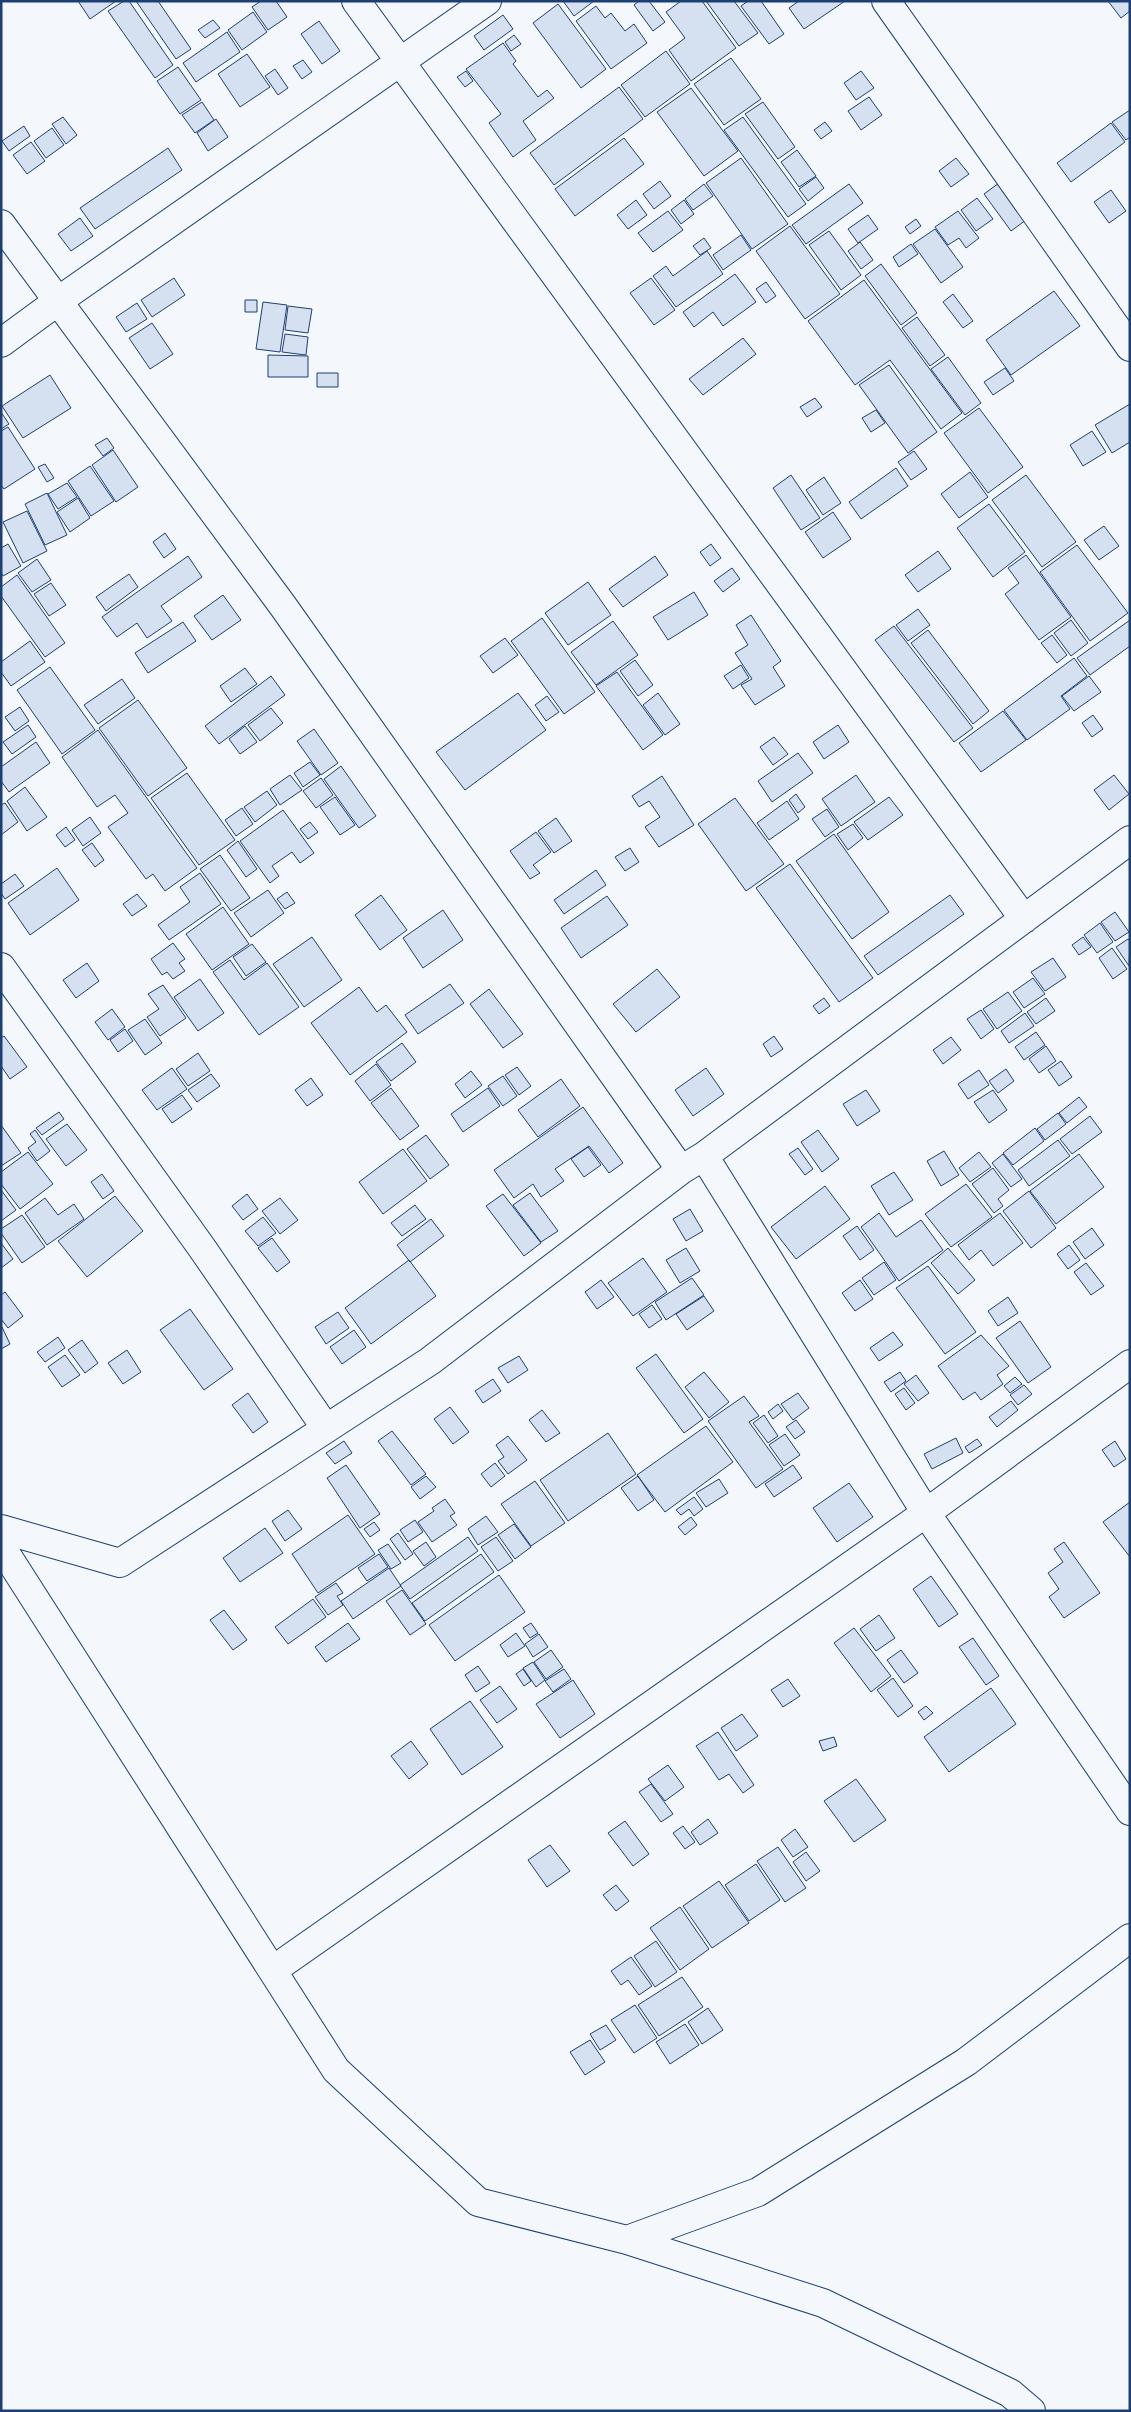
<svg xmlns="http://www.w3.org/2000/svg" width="1131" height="2412" font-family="Roboto,sans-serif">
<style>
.building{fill:#d5e0f0;stroke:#1d3f73}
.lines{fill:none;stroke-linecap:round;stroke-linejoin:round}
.minor-casing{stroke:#1d3f73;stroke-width:30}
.minor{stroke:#f4f7fb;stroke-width:28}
</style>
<rect width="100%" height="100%" fill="#f4f7fb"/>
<path class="building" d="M78 1H116L90 19Z
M124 1H129L173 65 155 78 108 11Z
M136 1H158L191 49 176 59Z
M261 1H276L287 17 268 30 252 7Z
M563 1H594L574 16Z
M639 1H649L665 22 653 31 634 5Z
M681 1H702L736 48 691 81 669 50 685 38 666 12Z
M706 1H734L758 33 739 46Z
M748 1H761L784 34 769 44 741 6Z
M799 1H845L804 29 789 8Z
M1108 1H1130V11L1121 18Z
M558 4 606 69 581 88 533 23Z
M596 6 605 18 611 13 625 31 634 24 647 43 611 69 576 21Z
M253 12 267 32 242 50 228 30Z
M503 15 513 29 484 50 474 36Z
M213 20 220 28 205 38 198 30Z
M319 21 340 51 322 64 301 34Z
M227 32 240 52 196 82 183 63Z
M514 35 521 44 511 51 505 42Z
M503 43 516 61 513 64 538 97 547 90 554 98 523 121 536 140 513 157 489 123 501 114 466 69Z
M666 51 690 84 645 117 621 85Z
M247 54 270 87 240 107 218 74Z
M731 58 761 99 724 125 694 84Z
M303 60 312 72 302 79 293 66Z
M178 67 201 100 180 114 157 81Z
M275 69 288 88 278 95 265 76Z
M466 71 473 81 465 87 457 77Z
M861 71 874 88 856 100 844 83Z
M619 87 643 119 554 185 530 153Z
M691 88 738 151 704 176 657 112Z
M869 97 882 115 861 130 848 111Z
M202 102 214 120 195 133 182 115Z
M763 102 795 147 778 159 745 114Z
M1130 110V137L1126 140 1112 122Z
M63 117 77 135 66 144 52 124Z
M743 117 806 204 788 217 724 130Z
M216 119 228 137 208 151 197 133Z
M825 122 832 131 821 139 814 130Z
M1111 123 1125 142 1071 182 1057 163Z
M24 126 30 136 9 151 2 141Z
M52 128 64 145 46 158 34 141Z
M624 138 644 164 575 216 555 189Z
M31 142 45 161 27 174 13 155Z
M168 148 182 170 95 229 80 208Z
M797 150 816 176 799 187 781 162Z
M741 158 788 224 752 249 706 183Z
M956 158 969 174 951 187 939 171Z
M816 177 824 188 808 201 799 189Z
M660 181 671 196 654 209 643 194Z
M999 183 1026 220 1011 231 984 194Z
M704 184 713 196 693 210 685 199Z
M849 184 863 203 806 244 792 225Z
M1111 190 1126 211 1109 223 1094 202Z
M977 198 993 219 976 231 961 210Z
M636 200 647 215 628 229 617 215Z
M684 200 694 214 681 224 671 210Z
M668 211 683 230 653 252 638 233Z
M958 211 979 238 966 248 959 238 948 245 935 227Z
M868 215 878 229 858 243 848 229Z
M80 218 93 236 71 251 58 234Z
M916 219 921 226 910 234 905 227Z
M790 226 840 294 805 319 756 251Z
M935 229 963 267 941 283 913 244Z
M829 231 861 275 841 290 809 245Z
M741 235 751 250 723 270 713 255Z
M704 238 711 248 700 255 693 246Z
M860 242 873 260 861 269 848 251Z
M911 244 918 254 899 267 893 257Z
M707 251 723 274 676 307 653 276 666 266 673 276Z
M881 264 917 313 901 325 865 276Z
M735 274 756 302 723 326 713 312 694 327 683 312Z
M174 278 185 295 152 317 141 300Z
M651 278 675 310 654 325 630 293Z
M864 280 962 413 941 429 890 360 855 385 808 321Z
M766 282 776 296 766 303 756 289Z
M1054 291 1080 326 1011 375 986 340Z
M953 294 973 321 963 328 943 302Z
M245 300H257V312H245Z
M263 302 287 305 280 352 256 349Z
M137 303 147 319 126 332 116 317Z
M288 306 312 309 308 333 285 330Z
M917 317 945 355 930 366 902 328Z
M152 323 173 354 150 369 129 338Z
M285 334 308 337 306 355 282 352Z
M743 338 756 354 703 395 689 379Z
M268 355 308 356V377H268Z
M948 357 981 403 965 415 931 369Z
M889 365 937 432 908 453 859 385Z
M1005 368 1014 381 993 395 984 382Z
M317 373H338V387H317Z
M50 375 71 408 23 438 2 406Z
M815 398 822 407 807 417 800 407Z
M1130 404V442L1112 453 1095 425Z
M979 408 1023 467 988 493 944 433Z
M876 410 885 423 871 432 862 418Z
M1 412 9 424 1 429Z
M8 427 35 469 4 489 1 485V431Z
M1092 431 1106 452 1083 466 1070 445Z
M107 438 114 448 103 456 95 445Z
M113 450 138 487 116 502 92 465Z
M914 451 927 469 911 480 898 462Z
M45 464 54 478 47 482 38 467Z
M90 466 114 501 91 516 68 481Z
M896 468 908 486 861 519 849 502Z
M970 472 988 497 959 518 941 494Z
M791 475 820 518 801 530 773 488Z
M1026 475 1076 542 1042 567 992 500Z
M824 477 841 503 823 515 806 490Z
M67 483 77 497 58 509 48 494Z
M47 493 67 535 45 545 25 504Z
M78 498 90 518 70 532 57 512Z
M989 504 1025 552 993 577 957 528Z
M27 511 47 551 23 563 3 522Z
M833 512 851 539 823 558 805 532Z
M1104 526 1119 546 1099 560 1084 540Z
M165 533 176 549 164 558 153 542Z
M8 544 21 566 3 576 1 572V548Z
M711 544 721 558 710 566 700 552Z
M1077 545 1128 613 1090 641 1040 572Z
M938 551 951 569 918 592 905 575Z
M1026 555 1071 617 1039 640 1005 594 1019 583 1008 568Z
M188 556 202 577 161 606 172 621 147 638 137 623 117 637 102 617Z
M655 556 668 575 623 607 609 589Z
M37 559 51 580 32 592 18 573Z
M732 568 740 579 723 592 714 581Z
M129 574 138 587 106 611 96 597Z
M17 575 65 643 45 657 1 596V587Z
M588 582 611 615 568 645 545 613Z
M51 583 66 605 49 616 34 594Z
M694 592 708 615 668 640 653 617Z
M223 595 241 620 212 640 194 616Z
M918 609 930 625 908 641 896 625Z
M751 615 781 661 773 667 785 686 755 705 741 685 752 679 735 653 748 645 736 625Z
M542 618 595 692 564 714 511 641Z
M1071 620 1088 643 1071 656 1054 633Z
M1130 620V646L1090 675 1077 658Z
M613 621 638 655 596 685 571 652Z
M183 622 196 641 148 673 135 653Z
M894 626 973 728 954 742 875 640Z
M928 630 989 711 973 724 911 643Z
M1052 635 1067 655 1057 663 1041 643Z
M505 638 518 655 493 673 480 656Z
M30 641 45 662 11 686 1 672V662Z
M1074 658 1087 676 1061 696 1070 709 1027 740 1004 710Z
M635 660 653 685 638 696 620 671Z
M741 665 749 678 733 689 724 676Z
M50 667 95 730 62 754 17 690Z
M245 668 257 684 231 702 220 686Z
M617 672 663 735 643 750 596 686Z
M271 676 285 695 219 744 205 726Z
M1089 676 1101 692 1074 711 1062 696Z
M122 679 135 698 98 724 84 705Z
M518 693 546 730 465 790 436 752Z
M658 693 680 724 665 735 643 705Z
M547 696 559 712 546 721 535 705Z
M138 700 187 768 148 796 99 728Z
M20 707 29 721 15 731 5 717Z
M271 708 283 723 260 741 248 725Z
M1003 711 1026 740 981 772 959 743Z
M1093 715 1103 729 1092 737 1082 723Z
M28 725 36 737 12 754 3 742Z
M838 725 849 742 824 759 813 742Z
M245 726 257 742 240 754 229 739Z
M314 729 338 763 321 775 297 741Z
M98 730 197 868 165 891 153 874 146 879 108 827 128 813 115 795 97 807 62 757Z
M774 737 788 754 773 765 760 747Z
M36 742 50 763 9 792 1 781V767Z
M798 753 813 773 772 802 758 781Z
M310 762 320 775 303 787 294 773Z
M341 766 376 816 359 828 324 779Z
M187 773 235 840 199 865 151 798Z
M290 775 302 790 280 805 270 789Z
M856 775 875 802 841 826 822 799Z
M1114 775 1129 794 1109 810 1094 790Z
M662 776 694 825 659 847 645 827 660 817 649 801 639 807 632 796Z
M321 778 333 795 316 808 303 791Z
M25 787 47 817 27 831 7 801Z
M267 791 277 805 255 822 244 807Z
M796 794 805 807 798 813 789 800Z
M335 797 355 825 340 835 320 807Z
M889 797 903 815 868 840 854 822Z
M735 798 784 864 746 891 698 824Z
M787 801 799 819 769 840 757 823Z
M5 803 18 822 1 835V805Z
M242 808 253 824 236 836 225 820Z
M827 809 839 827 825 837 812 819Z
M283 810 314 853 300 863 292 852 272 866 279 876 270 883 240 841Z
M90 817 101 833 83 846 72 830Z
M556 818 572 841 554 853 538 831Z
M310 822 318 832 308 839 300 829Z
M853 824 863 838 848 850 837 834Z
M66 827 75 840 65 847 56 835Z
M536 832 551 852 533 865 540 873 530 879 510 851Z
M834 834 889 912 852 939 796 861Z
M238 841 257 869 246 877 227 850Z
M92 843 104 860 95 867 82 850Z
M630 848 639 862 625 871 615 857Z
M220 855 250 898 231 911 200 869Z
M790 864 873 978 839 1002 756 888Z
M57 868 79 900 30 935 8 903Z
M596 870 606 885 564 914 554 900Z
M200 873 221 904 169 940 158 925 190 902 180 887Z
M15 874 24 886 5 899 1 893V884Z
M268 890 284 913 251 937 234 913Z
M287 892 295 903 285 909 277 899Z
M137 894 147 906 132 916 123 904Z
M381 895 407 930 380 950 355 915Z
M950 895 964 914 878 975 864 956Z
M607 896 628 925 581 958 561 928Z
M223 907 249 944 212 970 186 934Z
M443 910 463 940 423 968 403 938Z
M1115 912 1129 932 1115 941 1101 922Z
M1100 923 1113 942 1097 953 1084 935Z
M312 937 342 980 304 1007 273 964Z
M1083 937 1091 947 1079 955 1072 945Z
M1128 939 1130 941 1129 966 1116 947Z
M173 943 185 959 179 963 185 971 173 979 167 972 162 975 151 959Z
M252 944 266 962 246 976 233 957Z
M1112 948 1127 969 1113 979 1099 958Z
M1053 958 1066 977 1045 991 1031 972Z
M230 960 244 980 267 963 299 1007 259 1035 213 972Z
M87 963 99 981 76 998 63 980Z
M657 969 680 997 636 1032 613 1004Z
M1033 978 1045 994 1024 1008 1013 992Z
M200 979 224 1013 198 1031 174 997Z
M450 984 464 1003 418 1034 405 1015Z
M163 985 186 1018 160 1036 147 1017 159 1009 148 994Z
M359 987 377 1012 386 1005 407 1032 350 1075 311 1023Z
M489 989 523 1034 503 1048 470 1004Z
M1008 992 1022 1011 997 1029 983 1009Z
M824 998 830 1006 819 1014 813 1006Z
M1046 998 1055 1011 1036 1024 1027 1012Z
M112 1009 125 1027 108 1040 95 1022Z
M981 1010 994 1029 981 1039 967 1019Z
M1025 1013 1034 1026 1009 1043 1001 1031Z
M145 1019 162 1043 145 1055 128 1030Z
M125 1029 133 1041 118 1052 110 1040Z
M1036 1032 1045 1045 1024 1060 1015 1047Z
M4 1036 27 1067 10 1079 1 1066V1038Z
M774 1036 783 1049 771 1057 763 1044Z
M951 1037 961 1050 943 1064 933 1050Z
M402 1043 416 1062 391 1081 376 1062Z
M1046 1046 1056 1061 1039 1073 1029 1059Z
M198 1053 210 1071 188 1086 176 1069Z
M1061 1061 1072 1077 1059 1086 1048 1070Z
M376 1064 391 1085 370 1101 355 1081Z
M517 1067 531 1086 519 1095 505 1075Z
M172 1068 187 1089 157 1110 142 1090Z
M706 1068 724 1094 693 1116 675 1090Z
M1006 1069 1014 1081 998 1093 989 1081Z
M979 1070 989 1085 968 1099 958 1084Z
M471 1071 482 1085 465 1098 455 1084Z
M211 1074 220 1086 197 1102 188 1090Z
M503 1076 517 1096 503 1106 488 1086Z
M311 1078 323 1095 307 1106 295 1090Z
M561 1079 580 1106 538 1137 518 1110Z
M391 1088 419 1126 400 1140 371 1103Z
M488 1088 500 1106 463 1132 451 1114Z
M866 1090 880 1111 857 1126 843 1104Z
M993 1090 1007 1110 989 1123 974 1102Z
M182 1095 192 1109 172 1123 162 1109Z
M1079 1097 1087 1107 1067 1123 1059 1113Z
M583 1107 623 1163 609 1173 589 1146 555 1169 564 1181 541 1197 533 1184 514 1198 494 1170Z
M59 1112 64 1119 42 1135 36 1128Z
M1058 1113 1066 1124 1045 1140 1037 1129Z
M1090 1116 1102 1132 1072 1154 1060 1139Z
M67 1124 87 1150 66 1166 46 1139Z
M1 1125 21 1153 1 1166Z
M1035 1128 1044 1141 1013 1165 1003 1153Z
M35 1130 50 1151 37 1161 28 1148 36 1142 30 1134Z
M818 1130 839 1159 822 1172 801 1142Z
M426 1135 449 1165 430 1179 407 1149Z
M1058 1140 1070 1156 1029 1186 1018 1170Z
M588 1147 601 1165 584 1177 571 1159Z
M798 1148 813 1169 805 1175 789 1154Z
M403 1149 427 1181 383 1214 359 1182Z
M944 1151 959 1175 941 1186 927 1161Z
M28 1152 53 1184 20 1209 1 1184V1172Z
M979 1152 991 1167 970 1182 959 1168Z
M1003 1154 1022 1179 1011 1187 992 1163Z
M1079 1154 1104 1187 1056 1224 1030 1191Z
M993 1168 1009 1190 998 1199 1003 1206 994 1213 972 1184Z
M894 1172 913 1200 889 1215 871 1186Z
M102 1174 114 1191 103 1199 91 1182Z
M966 1184 992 1217 951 1247 925 1214Z
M825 1186 850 1219 796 1259 771 1227Z
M1 1190 16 1210 1 1221Z
M1029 1191 1056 1228 1031 1248 1003 1211Z
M530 1193 558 1231 541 1242 513 1205Z
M247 1194 258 1209 243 1220 232 1206Z
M503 1194 541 1243 524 1256 486 1206Z
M115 1196 143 1231 87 1277 58 1241Z
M45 1198 58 1215 74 1204 84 1219 47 1245 25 1213Z
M280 1198 298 1220 280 1234 262 1211Z
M415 1205 426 1219 402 1236 391 1223Z
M690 1209 703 1231 686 1241 673 1219Z
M879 1213 896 1237 921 1220 943 1250 899 1281 861 1227Z
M1000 1213 1023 1243 993 1266 981 1250 969 1260 958 1245Z
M22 1215 45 1247 22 1263 1 1233V1229Z
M263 1217 276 1233 258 1246 245 1231Z
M431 1219 444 1236 410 1262 397 1245Z
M857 1226 874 1250 860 1260 843 1236Z
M1092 1228 1104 1245 1085 1259 1073 1242Z
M272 1238 290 1262 277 1272 258 1248Z
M1 1243 13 1259 1 1268Z
M1069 1245 1080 1260 1068 1269 1057 1254Z
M686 1248 700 1271 680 1283 666 1260Z
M948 1248 975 1280 958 1294 931 1263Z
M643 1258 667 1292 633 1316 608 1283Z
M409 1260 436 1296 371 1344 345 1308Z
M884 1262 896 1280 874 1295 862 1278Z
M1086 1263 1104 1286 1091 1295 1074 1272Z
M928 1266 976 1332 945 1354 896 1288Z
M692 1278 704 1295 666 1320 655 1302Z
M601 1280 614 1297 597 1309 585 1292Z
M860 1280 873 1299 855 1311 842 1293Z
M5 1292 23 1316 8 1328 1 1319V1295Z
M704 1296 714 1311 687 1330 676 1314Z
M1008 1297 1018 1313 998 1326 988 1311Z
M652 1305 662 1319 649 1328 639 1314Z
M190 1309 233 1369 204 1390 160 1330Z
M338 1312 349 1328 326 1344 315 1327Z
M1020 1321 1051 1367 1028 1383 996 1338Z
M2 1327 10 1344 1 1349V1328Z
M354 1330 366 1347 342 1364 330 1347Z
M893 1332 903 1345 879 1361 870 1348Z
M981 1335 1009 1366 997 1375 1003 1384 981 1400 975 1392 963 1400 938 1366Z
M58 1337 65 1348 45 1362 37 1352Z
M82 1340 98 1363 85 1373 68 1350Z
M127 1350 141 1372 123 1384 108 1363Z
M656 1354 703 1419 684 1433 636 1368Z
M65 1355 80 1375 62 1387 48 1367Z
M519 1356 528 1370 508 1383 498 1368Z
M704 1372 729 1402 709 1418 685 1387Z
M900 1372 906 1381 891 1392 884 1382Z
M916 1375 929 1393 918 1401 904 1384Z
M1015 1377 1022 1384 1010 1393 1004 1386Z
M493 1379 501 1391 483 1403 475 1391Z
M1024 1385 1032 1394 1018 1405 1010 1395Z
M904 1388 915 1403 906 1410 895 1394Z
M248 1393 268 1422 253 1433 232 1405Z
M798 1393 809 1408 793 1420 781 1404Z
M744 1396 759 1416 749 1422 783 1469 756 1488 708 1421Z
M1011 1401 1018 1410 997 1427 989 1417Z
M778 1404 783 1411 773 1419 768 1412Z
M450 1407 469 1432 453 1444 434 1419Z
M542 1410 560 1433 546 1442 529 1420Z
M764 1415 778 1436 768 1443 753 1423Z
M796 1420 805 1432 795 1439 786 1427Z
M706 1426 733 1462 665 1512 637 1475Z
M392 1431 426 1474 411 1485 378 1441Z
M608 1433 636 1474 568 1521 540 1480Z
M785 1434 800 1455 784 1466 769 1445Z
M508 1436 527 1460 508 1474 498 1461 504 1457 496 1445Z
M956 1438 963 1453 932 1469 924 1454Z
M977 1439 982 1445 969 1453 965 1447Z
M344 1441 352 1453 335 1464 326 1453Z
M1115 1441 1126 1459 1114 1467 1102 1450Z
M495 1463 505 1476 491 1487 481 1474Z
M346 1465 380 1514 360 1528 327 1478Z
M793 1465 802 1478 774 1497 765 1484Z
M426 1476 436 1487 420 1499 411 1487Z
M638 1476 654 1500 638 1511 621 1488Z
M719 1479 728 1493 706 1507 696 1493Z
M535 1481 565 1523 531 1546 501 1504Z
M849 1483 873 1517 837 1542 813 1508Z
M694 1497 703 1509 694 1516 689 1509 681 1515 676 1510Z
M445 1499 455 1513 450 1516 457 1525 432 1542 418 1522 434 1511 432 1508Z
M1130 1502V1557L1103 1522Z
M288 1510 302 1529 285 1541 272 1521Z
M348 1515 375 1554 318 1593 292 1554Z
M486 1516 498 1532 478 1545 468 1529Z
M691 1517 697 1525 685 1535 678 1527Z
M415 1520 423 1532 408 1542 400 1530Z
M374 1522 380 1530 370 1537 364 1529Z
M514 1524 531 1547 515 1559 498 1535Z
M265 1528 283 1553 240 1582 223 1558Z
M398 1533 413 1554 405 1560 390 1539Z
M468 1537 478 1551 410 1599 400 1585Z
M496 1537 513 1561 498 1571 481 1547Z
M426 1542 436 1557 424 1566 413 1551Z
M1064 1542 1100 1593 1064 1618 1049 1597 1059 1589 1048 1573 1063 1562 1054 1549Z
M388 1544 401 1563 391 1569 378 1550Z
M379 1554 388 1567 367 1581 358 1568Z
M481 1554 494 1572 425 1621 412 1603Z
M389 1568 401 1586 353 1619 341 1601Z
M499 1575 525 1612 455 1661 429 1625Z
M931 1576 958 1614 939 1627 913 1589Z
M336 1583 343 1593 337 1596 343 1605 328 1615 315 1597Z
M402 1590 426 1624 410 1635 386 1601Z
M313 1599 326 1617 288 1644 275 1627Z
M224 1610 247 1640 233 1650 210 1620Z
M879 1615 895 1638 876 1651 860 1629Z
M348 1623 360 1639 326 1662 315 1647Z
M531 1623 538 1633 530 1638 523 1628Z
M854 1628 891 1676 871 1692 834 1643Z
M516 1633 525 1646 508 1657 500 1645Z
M539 1634 548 1647 533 1657 525 1644Z
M973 1638 999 1676 986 1685 959 1647Z
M551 1650 563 1667 546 1679 534 1662Z
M901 1650 918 1673 904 1683 887 1660Z
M533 1662 545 1680 536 1687 523 1668Z
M478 1666 490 1683 476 1692 465 1675Z
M523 1669 531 1681 524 1686 516 1674Z
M564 1669 571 1679 553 1692 545 1681Z
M893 1678 913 1706 898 1717 877 1690Z
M788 1679 800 1696 783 1707 771 1690Z
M573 1680 595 1714 560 1738 536 1704Z
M500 1686 517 1709 497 1723 480 1700Z
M991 1688 1016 1724 949 1772 924 1737Z
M470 1701 503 1747 462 1775 430 1729Z
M926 1706 933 1713 924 1720 918 1712Z
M742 1714 758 1736 736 1751 721 1728Z
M718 1732 754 1785 743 1793 729 1774 719 1780 696 1746Z
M834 1737 837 1746 823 1751 819 1741Z
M411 1741 428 1764 409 1779 391 1756Z
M668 1765 684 1787 665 1801 648 1779Z
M856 1779 886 1820 854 1842 824 1801Z
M651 1784 673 1814 661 1822 639 1792Z
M708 1819 718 1833 700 1845 691 1832Z
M625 1821 649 1854 633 1866 608 1833Z
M683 1826 695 1842 685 1849 673 1833Z
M795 1829 808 1847 793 1857 781 1840Z
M550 1845 570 1871 547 1887 528 1860Z
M778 1847 806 1888 785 1902 757 1861Z
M806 1852 820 1871 806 1881 793 1862Z
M756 1864 780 1900 749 1921 725 1885Z
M719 1881 749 1923 712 1948 683 1906Z
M616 1885 629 1901 616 1911 603 1895Z
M680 1907 709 1949 680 1970 650 1928Z
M656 1941 677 1972 655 1987 634 1956Z
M631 1957 652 1986 639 1995 628 1980 621 1985 611 1971Z
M682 1977 703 2007 659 2036 638 2005Z
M635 2005 657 2038 634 2053 611 2020Z
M708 2008 723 2030 702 2044 688 2022Z
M685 2024 699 2045 670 2064 656 2042Z
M606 2025 616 2040 600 2050 590 2034Z
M590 2040 605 2062 585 2075 570 2052Z"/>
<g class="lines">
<defs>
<path id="minor" d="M356 1 1024 919
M886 1 1130 347
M1 224 283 606 681 1170
M1 343 58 301 487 1
M1 967 202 1248 325 1427
M704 1156 926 1513 1130 1811
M1 1529 120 1563 430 1361 681 1170 704 1156 1130 840
M1 1546 336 2070 478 2202 627 2240 758 2192 966 2062 1130 1938
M273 1970 926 1513 1130 1364
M627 2240 823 2303 1010 2393 1031 2411"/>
</defs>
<use href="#minor" class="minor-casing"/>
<use href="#minor" class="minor"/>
</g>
<rect width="1131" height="2412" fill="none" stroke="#1d3f73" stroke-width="5"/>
</svg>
